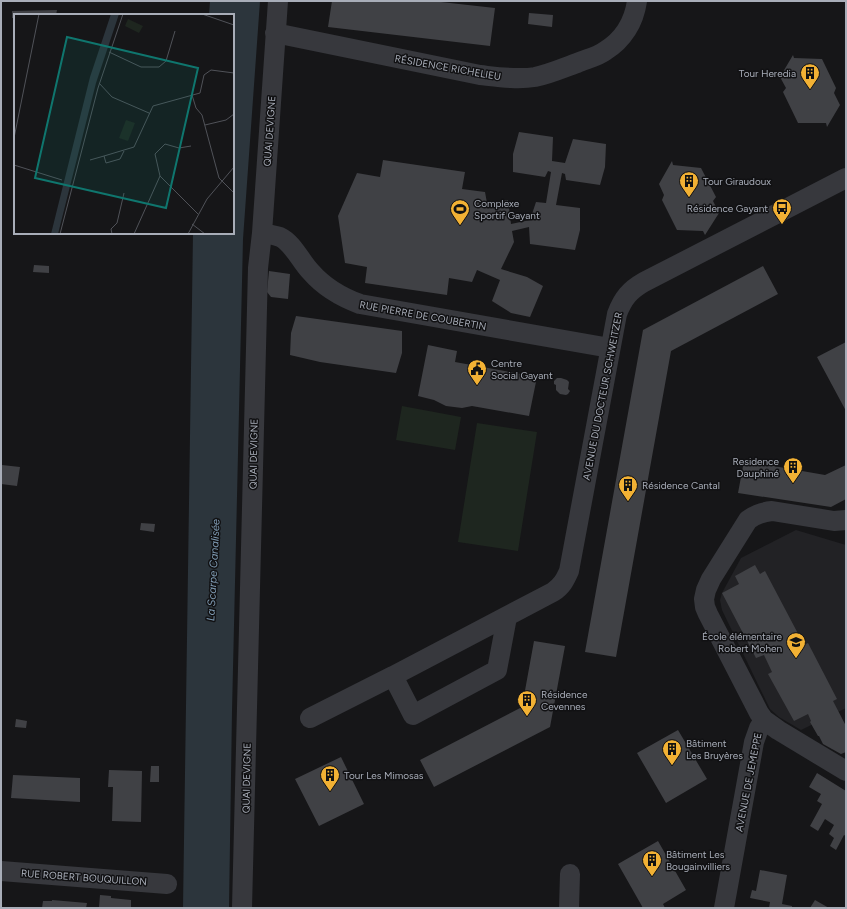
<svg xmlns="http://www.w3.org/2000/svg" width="847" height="909" font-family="Figtree,sans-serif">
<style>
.built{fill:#222225}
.green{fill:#1e261f}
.water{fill:#2c353c}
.building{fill:#404145}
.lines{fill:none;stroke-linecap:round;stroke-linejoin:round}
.minor{stroke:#37383d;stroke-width:20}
.labels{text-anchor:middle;stroke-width:3;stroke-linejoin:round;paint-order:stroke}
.street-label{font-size:10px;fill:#a8adb8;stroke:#111113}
.poi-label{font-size:10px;fill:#a8adb8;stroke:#111113;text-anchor:start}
.water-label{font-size:11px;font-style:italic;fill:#7f9bb3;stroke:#111113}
.inset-road{fill:none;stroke:#505258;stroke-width:1}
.view{fill:#0f766e;fill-opacity:0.15;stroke:#0f766e;stroke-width:2}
.inset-edge{fill:none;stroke:#a8adb8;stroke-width:2}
</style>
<rect width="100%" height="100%" fill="#161618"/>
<path class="built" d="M796 530 846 545V708L801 730 779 717 770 709 722 610 720 600 722 593 741 558Z"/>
<path class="green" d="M402 406 461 417 455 450 396 440Z
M477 423 537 432 518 551 458 542Z"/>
<path class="water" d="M210 1H260L243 239 232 711 229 908H183L193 233H233V15H209Z"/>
<path class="building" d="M332 1H432L495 8 490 46 328 27Z
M57 10 56 15H15V18H12V11Z
M529 13 553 15 552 27 528 24Z
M793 55 794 58 822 59 836 88 834 93 840 105 827 127 826 123H798L783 92 786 88 780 77Z
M519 132 553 137 552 161 565 163 573 139 606 144 605 167 600 185 566 180 565 174 562 173 556 205 580 208V230L575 250 530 244 529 227 512 231 514 242 501 269 527 277 543 286 530 317 511 313 492 301 500 280 477 270 472 282 449 278 447 295 365 283 367 267 345 263 338 216 357 173 380 177 383 160 465 172 462 189 485 192 487 203 508 200 511 224 530 220 536 202 546 203 551 172 548 171 545 177 513 172V154Z
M672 161 673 165 701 168 716 197 713 201 719 213 705 235 703 231 677 230 662 200 664 195 659 184Z
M34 265 49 266V273L33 272Z
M763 266 778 294 671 351 616 657 585 652 643 330Z
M269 271 290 274 288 299 271 297 267 292Z
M296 316 402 331V353L396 373 320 362 290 355 291 333Z
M846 342V411L817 357Z
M428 345 457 351 455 362 537 377 529 416 472 406 462 408 446 406 434 400 418 396Z
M557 378H561L567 380 569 382 568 389 570 391 568 394 566 395 560 394 556 390V385L554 384V381Z
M744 461 825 475 846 465V499L831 507 738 493Z
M2 465 20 467 17 486 1 484Z
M141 523 155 524 154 532 140 530Z
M755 565 760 574 765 571 804 645 808 643 837 699 833 701 846 726V752L841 754 823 744 819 736H818L810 722 811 721 808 714 794 721 768 674 772 672 764 655 756 658 722 593 739 584 735 576Z
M534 641 565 646 550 727 434 787 420 760 522 707Z
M16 719 27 721 26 728 15 727Z
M678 730 707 779 666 803 637 753Z
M341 757 364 804 319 826 295 779Z
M151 766H159V782H150Z
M109 770 142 771 141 822 112 821 113 787H108Z
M817 773 846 791V836L844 835 836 850 830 846 834 838 829 834 834 825 825 819 818 831 810 826 822 804 817 801 821 794 809 787Z
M13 775 80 778V802L11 798Z
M658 841 686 890 663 904 665 908H643L618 864Z
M760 870 787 875 782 904 792 906V908H769L770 902 750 898 752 890 756 891Z
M100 895 111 896V898L131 900V908H99Z
M52 900 87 903 86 908H42L43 901H52Z
M815 900 829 908H810Z"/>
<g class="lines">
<path class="minor" d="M275 33 480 75C498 77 517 80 535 77 550 74 563 68 577 63 586 59 597 57 605 51 623 40 634 22 637 1
M262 233C268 234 274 235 280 237 293 243 301 262 311 272 324 287 341 297 360 304L610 348
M507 617 497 670 413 715 393 676 553 592C562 586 565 580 569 571L617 314C623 298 630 290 644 282L846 178
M310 718 393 676
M764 720 778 730 846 771
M1 871 167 884
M242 908 258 268 262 233 278 1
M569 908 570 874
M724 908 754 742 759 728 764 720 759 713 708 614 705 607 704 599 706 590 711 579 748 520C756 514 762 512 772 511L834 521 846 520"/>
</g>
<defs>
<symbol id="building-pin" viewBox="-11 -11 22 30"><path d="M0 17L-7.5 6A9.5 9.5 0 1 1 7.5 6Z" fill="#f2b134" stroke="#111113"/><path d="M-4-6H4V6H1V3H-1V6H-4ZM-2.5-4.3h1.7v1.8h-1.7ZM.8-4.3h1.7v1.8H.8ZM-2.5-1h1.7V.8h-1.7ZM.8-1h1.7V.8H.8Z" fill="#111"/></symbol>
<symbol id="bus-pin" viewBox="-11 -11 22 30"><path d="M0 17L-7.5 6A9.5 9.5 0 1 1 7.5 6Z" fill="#f2b134" stroke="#111113"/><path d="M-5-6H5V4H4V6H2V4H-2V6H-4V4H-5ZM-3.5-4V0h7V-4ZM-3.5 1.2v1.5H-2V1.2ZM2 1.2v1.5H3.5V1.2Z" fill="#111"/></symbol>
<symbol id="stadium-pin" viewBox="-11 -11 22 30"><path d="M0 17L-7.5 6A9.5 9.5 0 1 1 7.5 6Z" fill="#f2b134" stroke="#111113"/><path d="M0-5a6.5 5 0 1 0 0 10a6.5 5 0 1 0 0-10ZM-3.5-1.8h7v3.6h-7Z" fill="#111"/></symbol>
<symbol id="civic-pin" viewBox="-11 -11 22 30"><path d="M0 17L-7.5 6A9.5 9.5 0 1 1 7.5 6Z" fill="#f2b134" stroke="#111113"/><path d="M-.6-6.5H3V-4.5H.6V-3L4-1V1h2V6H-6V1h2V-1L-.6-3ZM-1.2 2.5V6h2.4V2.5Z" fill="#111"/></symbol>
<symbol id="school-pin" viewBox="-11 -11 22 30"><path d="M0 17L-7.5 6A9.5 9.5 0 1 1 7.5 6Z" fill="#f2b134" stroke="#111113"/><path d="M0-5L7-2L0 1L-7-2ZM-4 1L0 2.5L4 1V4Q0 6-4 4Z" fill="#111"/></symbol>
</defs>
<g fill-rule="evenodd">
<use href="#building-pin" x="799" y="62" width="22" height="30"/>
<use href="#building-pin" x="678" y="170" width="22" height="30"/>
<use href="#bus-pin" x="771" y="197" width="22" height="30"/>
<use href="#stadium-pin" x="449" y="198" width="22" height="30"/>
<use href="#civic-pin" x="466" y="358" width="22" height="30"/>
<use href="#building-pin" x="782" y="456" width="22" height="30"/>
<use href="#building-pin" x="617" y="474" width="22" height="30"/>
<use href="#school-pin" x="785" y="631" width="22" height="30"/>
<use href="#building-pin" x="516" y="689" width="22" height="30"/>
<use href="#building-pin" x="661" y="738" width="22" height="30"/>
<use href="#building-pin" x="319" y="764" width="22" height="30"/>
<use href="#building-pin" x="641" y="849" width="22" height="30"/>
</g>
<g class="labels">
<g class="street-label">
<text transform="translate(448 67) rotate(10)" y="4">RÉSIDENCE RICHELIEU</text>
<text transform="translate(269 131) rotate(-86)" y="4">QUAI DEVIGNE</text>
<text transform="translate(423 315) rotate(10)" y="4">RUE PIERRE DE COUBERTIN</text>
<text transform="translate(602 396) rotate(-79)" y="4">AVENUE DU DOCTEUR SCHWEITZER</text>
<text transform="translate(253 454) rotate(-89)" y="4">QUAI DEVIGNE</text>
<text transform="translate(246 778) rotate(-89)" y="4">QUAI DEVIGNE</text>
<text transform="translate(748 782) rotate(-79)" y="4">AVENUE DE JEMEPPE</text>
<text transform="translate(84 877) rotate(4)" y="4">RUE ROBERT BOUQUILLON</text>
</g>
<g class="poi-label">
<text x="796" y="77" text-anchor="end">Tour Heredia</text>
<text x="703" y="185">Tour Giraudoux</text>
<text x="474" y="207">Complexe<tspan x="474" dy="12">Sportif Gayant</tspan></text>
<text x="768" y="212" text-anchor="end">Résidence Gayant</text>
<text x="491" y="367">Centre<tspan x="491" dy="12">Social Gayant</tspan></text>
<text x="779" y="465" text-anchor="end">Residence<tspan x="779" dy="12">Dauphiné</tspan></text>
<text x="642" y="489">Résidence Cantal</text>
<text x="782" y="640" text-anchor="end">École élémentaire<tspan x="782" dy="12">Robert Mohen</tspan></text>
<text x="541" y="698">Résidence<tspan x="541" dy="12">Cevennes</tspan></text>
<text x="686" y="747">Bâtiment<tspan x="686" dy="12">Les Bruyères</tspan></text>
<text x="344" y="779">Tour Les Mimosas</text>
<text x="666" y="858">Bâtiment Les<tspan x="666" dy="12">Bougainvilliers</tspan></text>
</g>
<g class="water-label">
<text transform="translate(213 570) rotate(-87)" y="4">La Scarpe Canalisée</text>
</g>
</g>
<g transform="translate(14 14)">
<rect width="220" height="220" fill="#161618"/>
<path d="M114 5 129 12 125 19 111 12ZM112 106 121 109 114 127 105 124Z" fill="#1e261f"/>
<path d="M97 0H105L82 69 44 220H37L76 63Z" fill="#2c353c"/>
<path class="inset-road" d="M188 0 220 11M95 38 127 53H145L152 47 161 17M85 69 98 83 135 99M178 81 182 94 188 101 205 164 220 179M191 111 212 106 220 100M0 124 25 0M110 137 106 145 92 149 90 142 120 133 139 92 186 79 190 61 197 56 220 59M76 146 90 142M0 151 48 166M146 162 184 200M178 210 191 220M46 220 84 74 109 0M98 220 97 215 103 209 110 179M120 220 146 162 141 140 151 130 165 134 177 132M174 220 193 185 220 153"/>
<path class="view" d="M53 23 184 54 152 194 21 164Z"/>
<rect width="220" height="220" class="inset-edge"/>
</g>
<rect width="847" height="909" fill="none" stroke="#a8adb8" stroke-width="4"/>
</svg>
